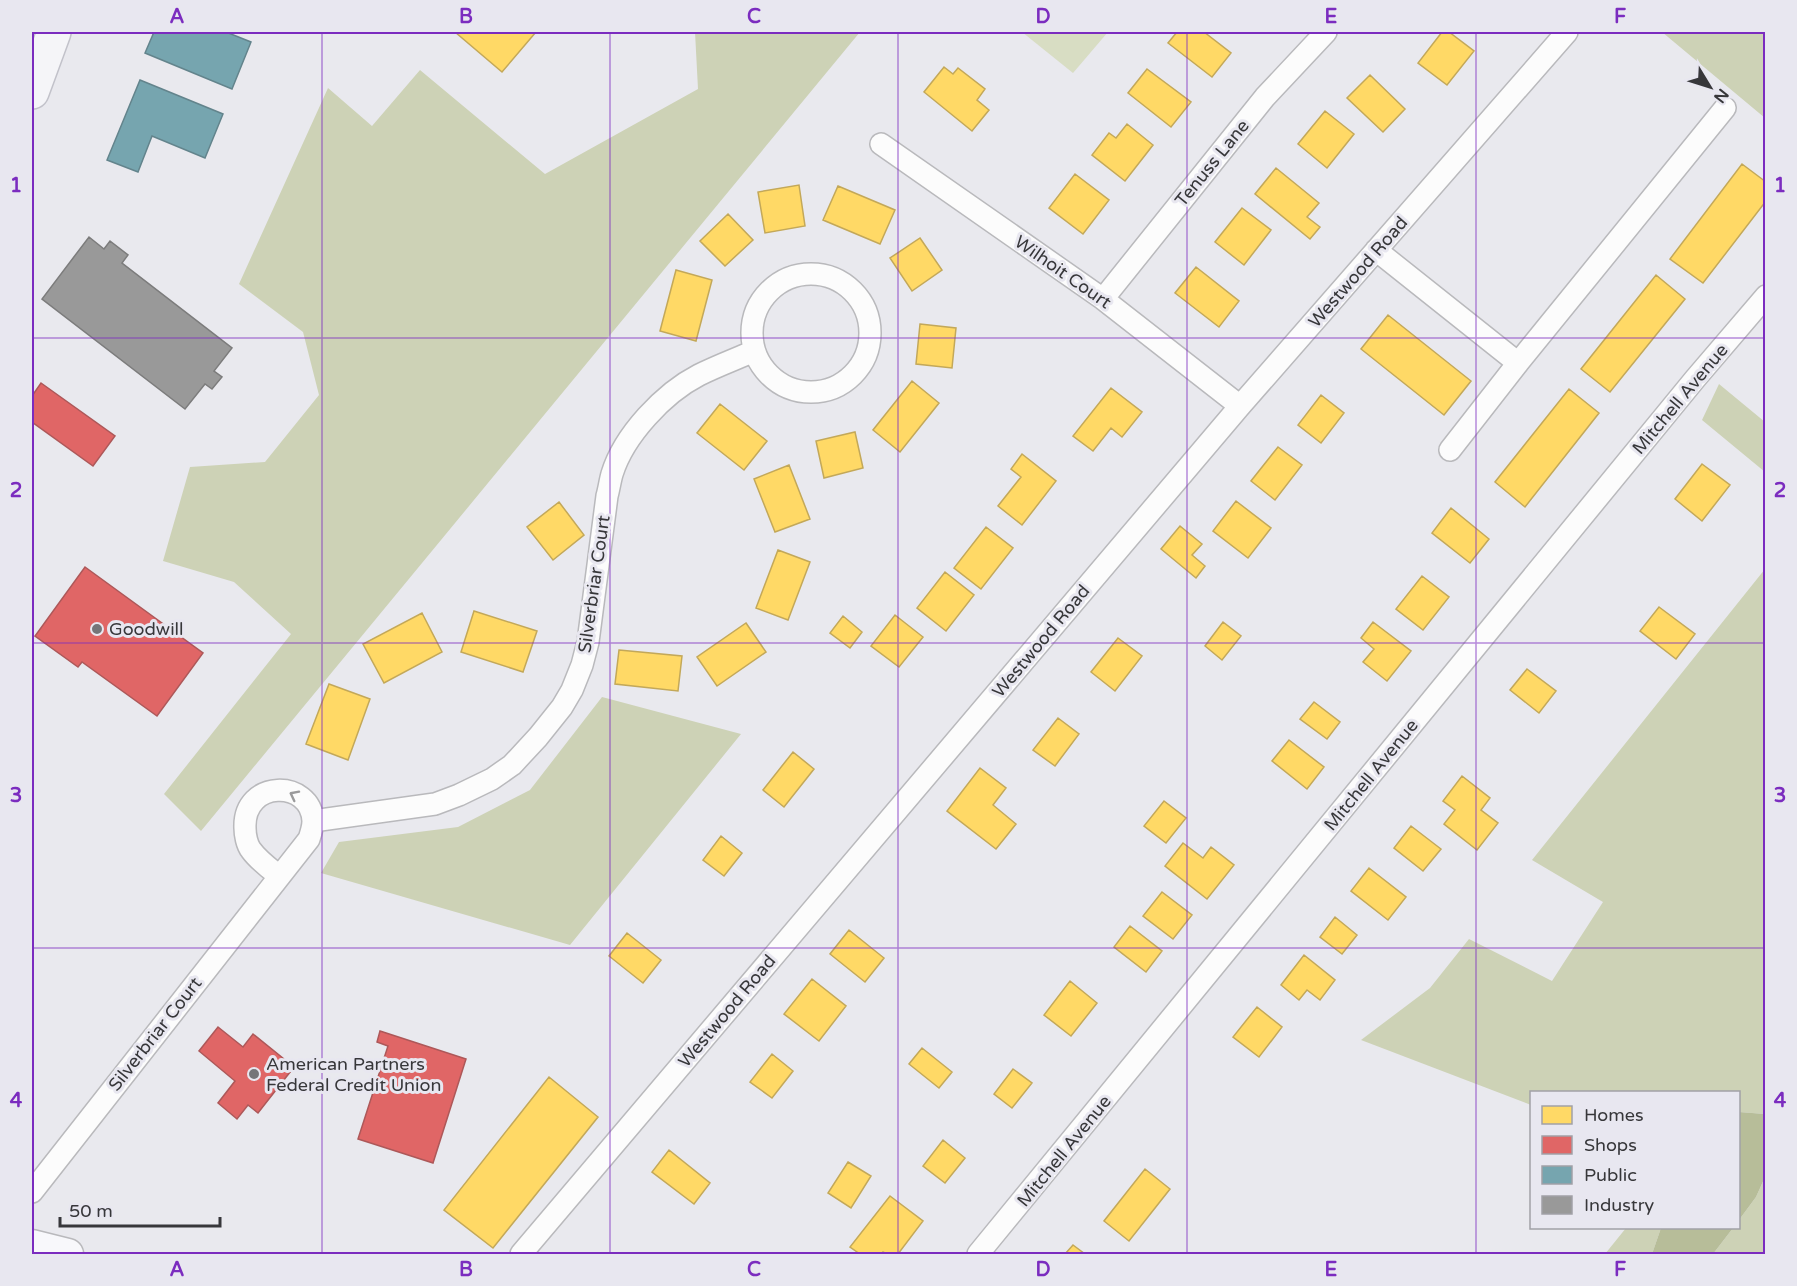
<svg xmlns="http://www.w3.org/2000/svg" width="1797" height="1286" font-family="'Varela Round',sans-serif">
<style>
.green{fill:#d8ddc3}
.forest{fill:#cdd2b6}
.water{fill:#b7bd99}
.homes{fill:#ffd966;stroke:#c3a859;stroke-width:1.5}
.shops{fill:#e06666;stroke:#ad5859;stroke-width:1.5}
.public{fill:#76a5af;stroke:#63848c;stroke-width:1.5}
.industry{fill:#999;stroke:#7c7c7c;stroke-width:1.5}
.lines{fill:none;stroke-linecap:round;stroke-linejoin:round}
.street-casing{stroke:#b9b9bc;stroke-width:24}
.secondary-casing{stroke:#b9b9bc;stroke-width:33}
.primary-casing{stroke:#c2c2ca;stroke-width:36}
.street{stroke:#fcfcfc;stroke-width:21}
.secondary{stroke:#f8f8fb;stroke-width:30}
.primary{stroke:#f5f5f8;stroke-width:33}
.oneway{stroke:#9a9a9b}
.grid{fill:none;stroke:#7b2cbf;stroke-width:1.5;stroke-opacity:0.55}
.poi-dot{fill:#757579;stroke:#e8e7f0;stroke-width:2}
.labels{text-anchor:middle;stroke-width:6;stroke-linejoin:round;paint-order:stroke}
.street-label{font-size:18px;fill:#37373a;stroke:#e8e7f0}
.poi-label{font-size:18px;fill:#37373a;stroke:#e8e7f0;text-anchor:start}
.neatline{fill:none;stroke:#7b2cbf;stroke-width:2}
.grid-label{font-size:20px;text-anchor:middle;font-weight:bold;fill:#7b2cbf}
</style>
<rect width="100%" height="100%" fill="#e9e9ee"/>
<path class="green" d="M1022 32H1108L1073 73Z"/>
<path class="forest" d="M695 32H860L201 831 164 794 291 634 234 582 163 561 190 467 265 462 319 395 303 332 239 284 328 88 372 126 420 70 545 174 698 89Z
M1662 32H1765V118Z
M1719 384 1765 422V472L1702 420Z
M1765 569V1114L1739 1112 1738 1092H1532L1531 1105 1361 1040 1430 988 1469 939 1552 981 1603 902 1532 860Z
M602 697 741 734 570 945 321 873 339 842 458 827 530 790Z
M1765 1177V1254H1713L1733 1228H1738L1739 1220 1756 1197Z
M1626 1228H1661L1652 1254H1605Z"/>
<path class="water" d="M1739 1112 1765 1114V1177L1756 1197 1739 1220Z
M1661 1228H1733L1713 1254H1652Z"/>
<path class="homes" d="M455 32H536L502 72Z
M1177 32H1204L1231 53 1212 77 1168 43Z
M1442 32H1449L1474 51 1447 85 1418 63Z
M944 67 953 74 958 68 985 89 977 100 989 110 972 131 924 92Z
M1147 69 1191 102 1171 127 1128 93Z
M1370 75 1405 109 1383 132 1347 98Z
M1325 111 1354 134 1327 168 1298 144Z
M1127 124 1153 145 1125 181 1092 155 1109 133 1116 138Z
M1742 164 1766 182V201L1703 283 1670 259Z
M1276 168 1319 203 1307 217 1320 227 1310 239 1255 194Z
M1075 174 1109 200 1083 234 1049 208Z
M799 185 805 226 765 233 758 192Z
M838 186 895 210 880 244 823 220Z
M1242 208 1271 230 1244 265 1215 242Z
M728 214 753 240 725 266 700 241Z
M920 238 942 270 912 291 890 258Z
M1196 267 1239 301 1219 327 1175 293Z
M676 270 712 280 696 341 660 331Z
M1656 275 1685 299 1610 392 1581 369Z
M1388 315 1471 381 1444 415 1361 349Z
M920 324 956 328 952 368 916 364Z
M912 381 939 403 900 452 873 430Z
M1111 388 1142 412 1122 437 1111 428 1093 451 1073 436Z
M1569 389 1599 413 1525 507 1495 482Z
M1321 395 1344 413 1321 443 1298 425Z
M720 404 767 441 744 470 697 433Z
M855 432 863 468 824 478 816 441Z
M1278 447 1302 465 1275 500 1251 481Z
M1022 454 1056 481 1022 525 998 506 1021 477 1011 469Z
M1702 464 1730 485 1702 521 1675 499Z
M789 465 810 519 775 532 754 479Z
M1236 501 1271 528 1248 558 1213 531Z
M559 502 584 535 553 560 527 527Z
M1451 508 1489 539 1470 563 1432 533Z
M1180 526 1202 544 1192 555 1205 566 1196 578 1161 549Z
M986 527 1013 548 981 589 954 568Z
M778 550 810 562 788 620 756 608Z
M945 572 974 595 946 631 917 608Z
M1422 576 1449 597 1423 630 1396 609Z
M1659 607 1695 634 1676 659 1640 631Z
M474 611 537 631 523 672 461 652Z
M422 613 442 652 384 683 363 644Z
M895 615 923 637 899 667 871 646Z
M843 616 862 632 850 648 830 633Z
M1223 622 1241 636 1222 660 1205 646Z
M1373 622 1411 651 1387 681 1363 662 1374 649 1361 638Z
M746 623 766 652 717 686 697 657Z
M1118 638 1142 656 1115 691 1091 672Z
M619 650 682 656 678 691 615 684Z
M1527 669 1556 691 1539 713 1510 690Z
M329 684 370 699 348 760 306 744Z
M1314 702 1340 722 1327 739 1300 719Z
M1058 718 1079 734 1055 766 1033 750Z
M1289 740 1324 767 1307 789 1272 761Z
M793 752 814 769 784 807 763 790Z
M980 768 1006 788 993 805 1016 824 996 849 947 811Z
M1462 776 1490 798 1481 810 1498 823 1477 850 1444 824 1455 810 1443 801Z
M1164 801 1186 818 1166 843 1144 826Z
M1411 826 1441 849 1423 871 1394 848Z
M721 836 742 853 724 876 703 860Z
M1183 843 1203 858 1211 847 1234 865 1207 899 1165 866Z
M1369 868 1406 897 1388 920 1351 891Z
M1162 892 1192 915 1173 939 1143 916Z
M1335 917 1357 935 1342 954 1320 937Z
M1130 926 1162 951 1146 972 1114 947Z
M849 930 884 958 865 982 830 954Z
M627 933 661 960 643 983 609 956Z
M1304 955 1335 980 1320 1000 1307 990 1299 1000 1281 985Z
M812 979 846 1006 819 1041 784 1014Z
M1070 981 1097 1003 1071 1036 1044 1015Z
M1257 1007 1282 1027 1259 1057 1233 1037Z
M922 1048 952 1072 939 1088 909 1064Z
M772 1054 793 1071 772 1098 750 1082Z
M1013 1069 1032 1083 1012 1108 994 1094Z
M549 1077 598 1117 493 1248 444 1210Z
M943 1140 965 1158 945 1183 923 1166Z
M669 1150 710 1183 694 1204 652 1172Z
M848 1162 871 1176 851 1208 828 1193Z
M1145 1169 1170 1189 1129 1241 1104 1221Z
M890 1196 923 1221 898 1254H887L883 1252 881 1254H860L850 1247Z
M1073 1245 1085 1254H1065Z"/>
<path class="shops" d="M41 383 115 436 93 466 32 422V396Z
M85 567 203 653 157 716 82 662 78 667 35 636Z
M218 1027 243 1047 253 1034 294 1067 258 1113 248 1105 237 1119 218 1103 235 1081 199 1051Z
M380 1031 466 1059 433 1163 358 1139 388 1046 377 1042Z"/>
<path class="public" d="M154 32H226L251 42 232 89 145 53Z
M140 80 223 114 205 158 152 136 138 172 107 160Z"/>
<path class="industry" d="M89 237 104 249 110 241 128 255 122 263 232 348 214 371 222 377 212 389 205 384 185 409 42 299Z"/>
<g class="lines">
<defs>
<path id="street" d="M881 144 1103 299 1240 406
M1376 250 1518 363 1725 108
M752 333a59 59 0 1 1 118 0a59 59 0 1 1-118 0Z
M1103 299 1265 97 1326 32
M1450 450 1518 363
M313 821 435 804 459 795 492 779 512 765 538 737 562 707 572 690 582 665 588 642 607 496C609 489 610 481 612 474 624 435 664 393 699 375 717 366 736 359 754 351
M32 1192 309 839C311 833 313 827 313 821 311 779 243 779 245 828 245 835 247 845 251 850 258 860 269 868 279 876
M521 1254 1240 406 1567 32
M978 1254 1695 379 1766 296"/>
<path id="secondary" d="M32 1245 68 1254"/>
<path id="primary" d="M32 92 54 32"/>
</defs>
<use href="#street" class="street-casing"/>
<use href="#secondary" class="secondary-casing"/>
<use href="#primary" class="primary-casing"/>
<use href="#street" class="street"/>
<use href="#secondary" class="secondary"/>
<use href="#primary" class="primary"/>
</g>
<defs><path id="oneway-chevron" d="M-2-3.5L2.5 0L-2 3.5" fill="none" stroke-width="1.6" stroke-linecap="round" stroke-linejoin="round" transform="scale(1.5)"/></defs>
<use class="oneway" href="#oneway-chevron" transform="translate(294 795) rotate(-153)"/>
<path class="grid" d="M322 32V1254M610 32V1254M898 32V1254M1187 32V1254M1476 32V1254M32 338H1766M32 643H1766M32 948H1766"/>
<g class="poi-dot">
<circle cx="97" cy="629" r="6"/>
<circle cx="254" cy="1074" r="6"/>
</g>
<g class="labels">
<g class="street-label">
<text transform="translate(1212 163) rotate(-51)" y="6">Tenuss Lane</text>
<text transform="translate(1063 272) rotate(35)" y="6">Wilhoit Court</text>
<text transform="translate(1358 272) rotate(-49)" y="6">Westwood Road</text>
<text transform="translate(1680 399) rotate(-50)" y="6">Mitchell Avenue</text>
<text transform="translate(594 584) rotate(-82)" y="6">Silverbriar Court</text>
<text transform="translate(1041 641) rotate(-50)" y="6">Westwood Road</text>
<text transform="translate(1371 775) rotate(-51)" y="6">Mitchell Avenue</text>
<text transform="translate(727 1011) rotate(-50)" y="6">Westwood Road</text>
<text transform="translate(155 1034) rotate(-52)" y="6">Silverbriar Court</text>
<text transform="translate(1064 1151) rotate(-51)" y="6">Mitchell Avenue</text>
</g>
<g class="poi-label">
<text x="109" y="635">Goodwill</text>
<text x="266" y="1070">American Partners<tspan x="266" dy="21">Federal Credit Union</tspan></text>
</g>
</g>
<rect width="1797" height="1286" fill="none" stroke="#e8e7f0" stroke-width="66"/>
<rect x="1530" y="1091" width="210" height="138" fill="#e8e7f0" stroke="#a1a1a7" stroke-width="1.5"/>
<rect x="1542" y="1106" width="30" height="18" fill="#ffd966" stroke="#a1a1a7" stroke-width="1.5"/>
<text x="1584" y="1121" font-size="18" fill="#37373a">Homes</text>
<rect x="1542" y="1136" width="30" height="18" fill="#e06666" stroke="#a1a1a7" stroke-width="1.5"/>
<text x="1584" y="1151" font-size="18" fill="#37373a">Shops</text>
<rect x="1542" y="1166" width="30" height="18" fill="#76a5af" stroke="#a1a1a7" stroke-width="1.5"/>
<text x="1584" y="1181" font-size="18" fill="#37373a">Public</text>
<rect x="1542" y="1196" width="30" height="18" fill="#999999" stroke="#a1a1a7" stroke-width="1.5"/>
<text x="1584" y="1211" font-size="18" fill="#37373a">Industry</text>
<g transform="translate(1710 87) rotate(128)" stroke="#e8e7f0" stroke-width="4.5" paint-order="stroke">
<path d="M0-4.5L10 22L0 15L-10 22Z" fill="#37373a"/>
<text y="-9" font-size="16" font-weight="bold" text-anchor="middle" fill="#37373a">N</text>
</g>
<path d="M60 1217v9h160v-9" fill="none" stroke="#37373a" stroke-width="3"/>
<text x="69" y="1217" font-size="18" fill="#37373a" stroke="#e8e7f0" stroke-width="4.5" paint-order="stroke">50 m</text>
<rect x="33" y="33" width="1731" height="1220" class="neatline"/>
<g class="grid-label">
<text x="177" y="23">A</text>
<text x="466" y="23">B</text>
<text x="754" y="23">C</text>
<text x="1043" y="23">D</text>
<text x="1331" y="23">E</text>
<text x="1620" y="23">F</text>
<text x="16" y="192">1</text>
<text x="1780" y="192">1</text>
<text x="16" y="497">2</text>
<text x="1780" y="497">2</text>
<text x="16" y="802">3</text>
<text x="1780" y="802">3</text>
<text x="16" y="1107">4</text>
<text x="1780" y="1107">4</text>
<text x="177" y="1276">A</text>
<text x="466" y="1276">B</text>
<text x="754" y="1276">C</text>
<text x="1043" y="1276">D</text>
<text x="1331" y="1276">E</text>
<text x="1620" y="1276">F</text>
</g>
</svg>
